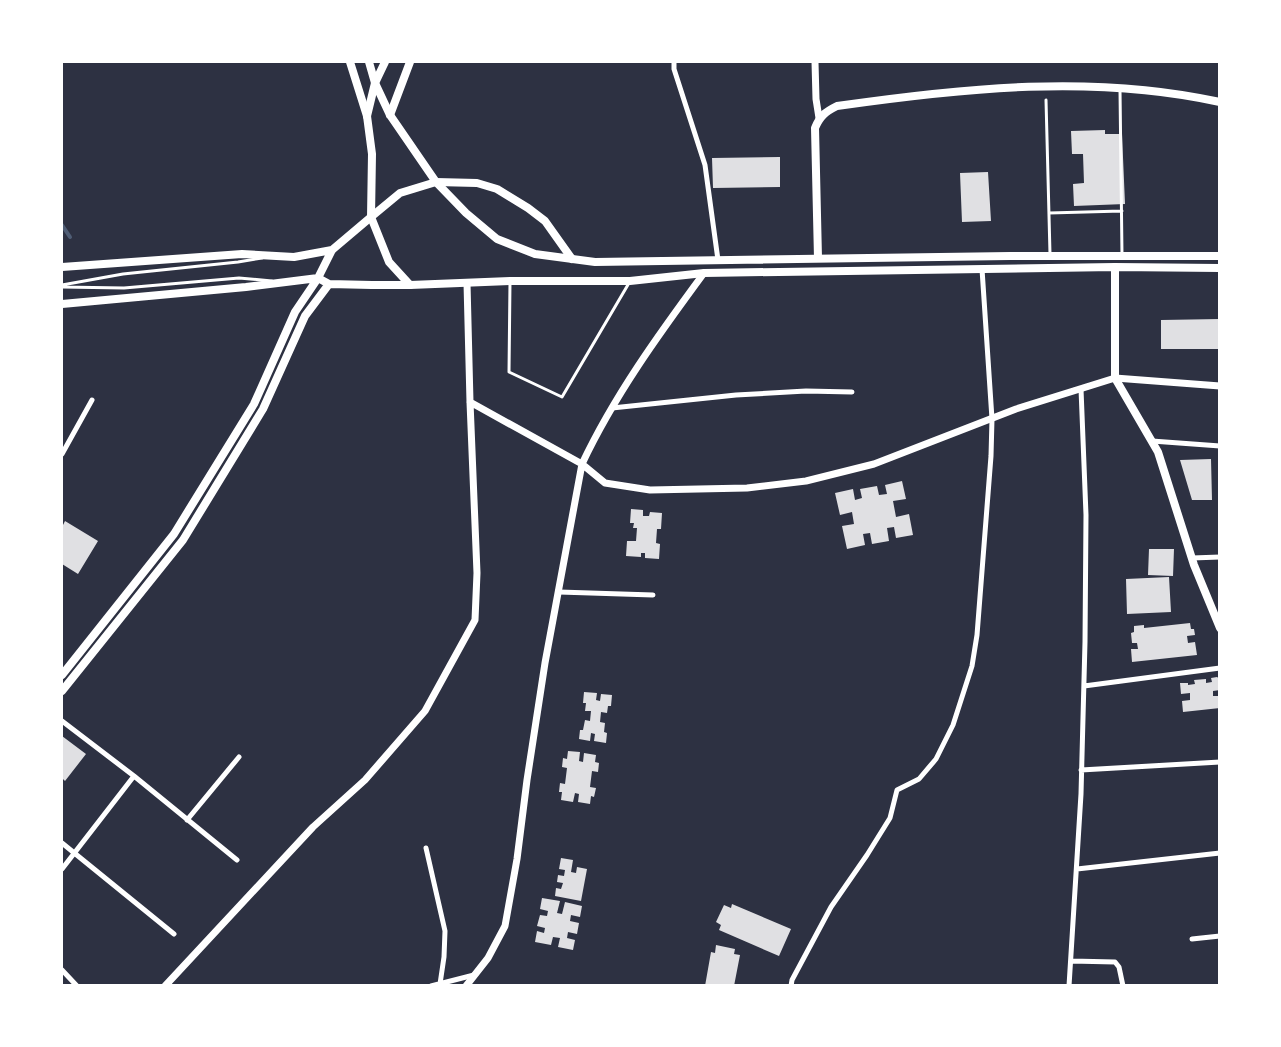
<svg xmlns="http://www.w3.org/2000/svg" width="1281" height="1047" font-family="Lato,sans-serif">
<style>
.lines{fill:none;stroke-linecap:round;stroke-linejoin:round}
.stream{stroke:#4f5d75;stroke-width:4}
.building{fill:#e0e0e3}
.service{stroke:#fff;stroke-width:3}
.minor{stroke:#fff;stroke-width:5}
.tertiary{stroke:#fff;stroke-width:7}
.secondary{stroke:#fff;stroke-width:8}
.primary{stroke:#fff;stroke-width:8}
</style>
<rect width="100%" height="100%" fill="#2d3142"/>
<g class="lines">
<path class="stream" d="M62 225 70 237"/>
</g>
<path class="building" d="M1105 130V134H1122L1125 204 1074 206 1073 184 1084 183 1083 154H1072L1071 131Z
M780 157V187L713 188 712 158Z
M988 172 991 221 962 222 960 173Z
M1220 319V349H1161V320Z
M1211 459 1212 500H1192L1180 460Z
M902 481 906 499 893 501 896 517 909 514 913 535 896 538 894 527 887 528 889 541 872 544 870 533 863 534 865 545 847 549 842 526 854 524 852 512 840 515 835 493 853 489 855 500 862 498 860 489 877 486 879 495 887 494 885 485Z
M631 509 643 510V516H649L650 512 662 513 661 529H657L656 543 660 544 659 559 645 558V553H641V557L626 556 627 541H636L637 528H633L634 523H630Z
M65 521 98 541 78 574 62 564V527Z
M1149 549H1174L1173 576 1148 575Z
M1169 577 1171 612 1127 614 1126 579Z
M1190 623 1191 629H1194L1195 635 1187 636 1188 643 1195 642 1197 655 1132 662 1131 649H1138L1137 643H1132L1131 633 1134 632V626L1144 625V628Z
M1217 677 1220 679V690L1213 691V696H1220V708L1183 712 1182 701 1190 700V693L1181 694 1180 683H1188V685L1195 684 1194 680 1206 679V683L1212 682 1211 678Z
M584 692 597 693 596 700 600 701 601 694 612 695 611 706H608L607 713 601 712 600 722 605 723 604 732 607 733 606 743 594 741 595 734 591 733 590 741 579 739 580 730H583L585 720 590 721 591 711H585L586 703H583Z
M62 736 86 754 65 781 62 778Z
M568 751 580 752 579 761 583 762 584 753 596 755 595 762 599 763 598 772 592 771 590 787 596 788 594 797 591 796 590 804 578 802 579 794 575 793 573 802 561 800 562 792H559L560 783 565 784 567 768 562 767 563 758 567 759Z
M561 858 573 860 571 872 576 873 577 867 587 869 581 901 555 896 556 888 561 889 563 883 557 882 558 875 564 876 565 870 559 869Z
M542 898 560 901 557 913 562 914 565 902 582 906 580 917 571 915 570 921 579 923 577 934 568 932 567 938 575 940 573 950 558 947 560 938 553 937 551 945 535 942 537 931 544 933 545 928 537 926 540 915 547 916 548 911 540 909Z
M732 904 791 929 779 956 719 930 721 925 716 922 724 905 731 908Z
M716 945 735 949 734 954 740 955 734 986H705L711 952 715 953Z"/>
<g class="lines">
<path class="service" d="M1120 90 1122 255
M1046 100 1050 254
M1049 213 1122 211
M510 282 509 372 562 397 629 283
M62 285 123 274 238 262 262 258
M62 287 124 288 239 278 272 281"/>
<path class="minor" d="M674 62V69L705 165 718 260
M612 408 736 395 806 391 852 392
M1152 441 1220 446
M62 454 92 400
M1192 558 1220 557
M559 592 653 595
M1084 686 1220 668
M62 721 134 776 237 860
M1081 770 1220 762
M187 820 239 757
M62 843 174 934
M426 848 445 931 444 957 440 984
M62 869 134 776
M1077 869 1220 853
M1192 939 1220 936
M1071 961 1115 962 1119 967 1123 986
M62 970 77 986
M431 986 474 975
M791 986 792 980 831 907 867 855 890 818 897 790 919 779 936 759 953 725 972 666 977 635 991 456 992 419 982 269
M1069 986 1081 794 1085 642 1086 515 1081 389"/>
<path class="tertiary" d="M815 62 816 99 819 118
M470 402 582 464 605 483 650 490 747 488 806 481 874 464 1016 409 1115 378 1220 386
M165 986 313 827 365 780 425 711 475 620 477 573 470 402 467 283
M466 986 488 958 505 926 517 859 527 780 545 663 582 464C614 396 659 334 704 273"/>
<path class="secondary" d="M390 115 410 62
M367 116 375 83 385 62
M818 258 815 128C820 116 825 112 837 106 963 88 1094 74 1220 102
M62 267 242 254 294 257 332 250
M1115 267V378L1158 452 1194 565 1220 628
M62 304 246 287 318 278 329 284 372 285H410
M62 675 174 534 254 404 295 312 318 278 332 250 371 217 400 193 436 182 477 183 497 189 528 208 545 221 572 259
M62 691 183 540 263 409 305 316 329 284"/>
<path class="primary" d="M350 62 367 116 372 154 371 217 389 262 410 285 510 281H630L704 273 1115 267 1220 268
M369 62 375 83 390 115 436 182 466 213 497 239 535 254 595 262 1010 256H1220"/>
</g>
<rect width="1281" height="1047" fill="none" stroke="#ffffff" stroke-width="126"/>
</svg>
